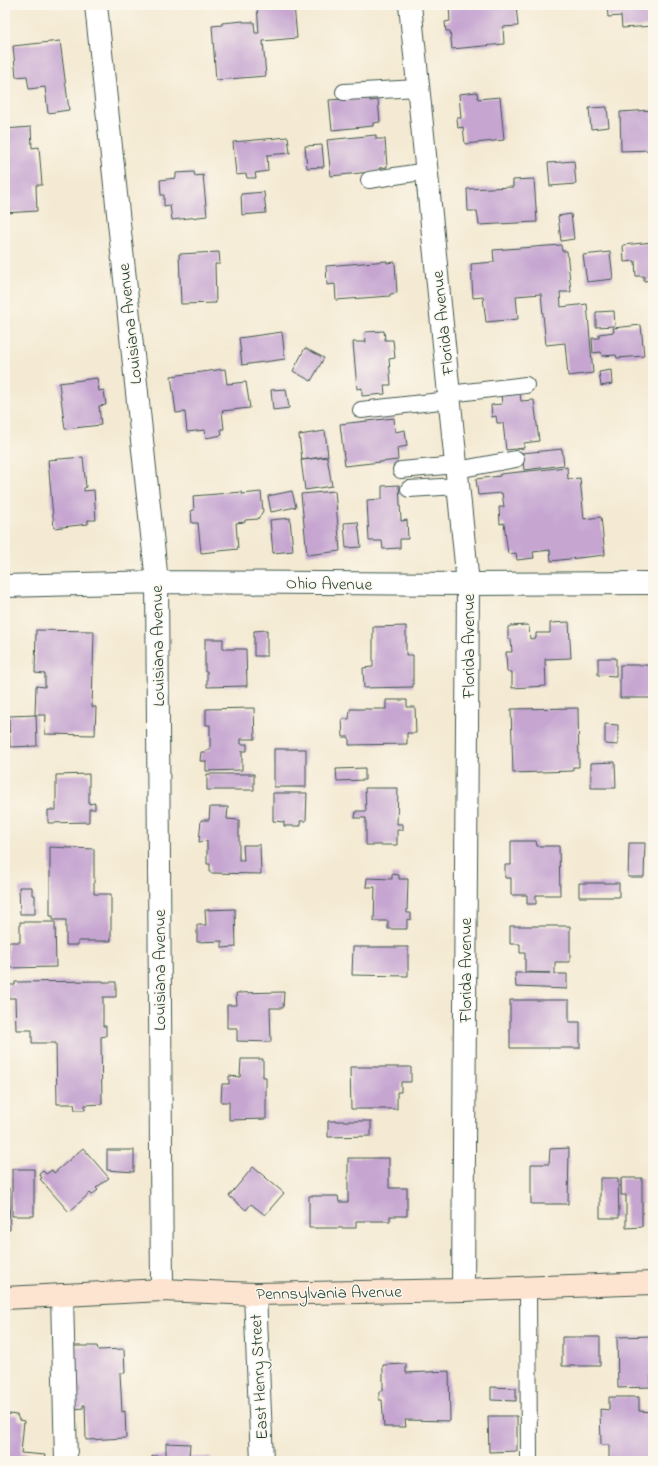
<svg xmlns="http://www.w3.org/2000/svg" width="658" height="1466" font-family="'Indie Flower',sans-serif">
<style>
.building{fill:#c6a6d1}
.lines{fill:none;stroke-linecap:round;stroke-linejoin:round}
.lane-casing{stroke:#3f574c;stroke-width:18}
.street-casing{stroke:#3f574c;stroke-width:24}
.secondary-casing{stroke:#3f574c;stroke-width:24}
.lane{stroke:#fff;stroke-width:16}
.street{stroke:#fff;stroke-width:22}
.secondary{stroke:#fde4d0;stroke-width:22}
.labels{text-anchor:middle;stroke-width:3;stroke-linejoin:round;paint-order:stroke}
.street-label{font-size:17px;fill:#1f3d34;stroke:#fbf7ec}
</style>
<rect width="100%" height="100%" fill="#fbf7ec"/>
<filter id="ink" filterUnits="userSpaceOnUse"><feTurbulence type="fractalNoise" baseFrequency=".025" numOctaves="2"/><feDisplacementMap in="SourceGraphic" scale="8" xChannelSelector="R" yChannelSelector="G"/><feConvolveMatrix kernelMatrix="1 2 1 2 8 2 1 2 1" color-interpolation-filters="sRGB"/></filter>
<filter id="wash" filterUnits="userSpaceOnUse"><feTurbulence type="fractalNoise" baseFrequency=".012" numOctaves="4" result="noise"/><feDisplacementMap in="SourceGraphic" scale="16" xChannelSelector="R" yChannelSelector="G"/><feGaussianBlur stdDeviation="0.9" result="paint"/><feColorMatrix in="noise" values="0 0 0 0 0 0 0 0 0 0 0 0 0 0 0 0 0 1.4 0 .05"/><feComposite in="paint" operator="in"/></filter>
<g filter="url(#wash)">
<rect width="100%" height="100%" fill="#f4ead3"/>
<g id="blocks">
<path class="building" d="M257 5H294L297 38 263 41 266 76 216 80 212 26 222 25V23L243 21V22H254L255 33H259Z
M449 5H516L518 26 503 27 504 44 452 49 450 31H446L445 22 450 21Z
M607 5H653V26L622 28 621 16 608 17Z
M60 41 69 110 48 113 45 87 29 89 27 76 16 77 13 46Z
M477 92 478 99 500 97 504 140 465 144 463 127 458 128 457 118H461L459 94Z
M370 97V101L378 100 380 122 373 123V126L332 130 329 100Z
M607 107 609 127 591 129 589 108Z
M653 110V150L621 151 620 112Z
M31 127 32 148 39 147 42 185H36L37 211 5 213V129Z
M376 135V139H385L387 167 379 168 380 171 331 176 327 140Z
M288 137 290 153 267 155 268 171 255 173 256 178H247L246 174 236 175 233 142Z
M322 145 324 167 307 168 305 146Z
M574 161 576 184 550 186 548 163Z
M194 172 195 176 203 175 207 216 172 220 170 205 164 206V195H161L160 180 176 178V173Z
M534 179 537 222 479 225 477 211H468L467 189 513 187V180Z
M264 192 266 213 242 215 241 194Z
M571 214 574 239 561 241 558 216Z
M653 242V280L644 281V276H636L635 261 624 262 623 245Z
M561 245 562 251H567L571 292H560L561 307 587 304 593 373 568 376 565 343 546 345 541 294 516 296 518 319 486 322 483 297 473 298 471 264 494 262 493 250Z
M219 252 220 264H215L216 303 181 304 179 254Z
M610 252 613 279 587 282 583 255Z
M387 261V263L395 262 397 293 390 294V296L336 300 335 284 327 285 326 266Z
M614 311 615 326 596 327V312Z
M641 325 644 356 617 358 616 355 602 356 601 352 593 353 592 338H599V334L614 332 613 328Z
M384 331 385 340H393L395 358 389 359 391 385H384L385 394 362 396V388L357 389 353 342H366L365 332Z
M282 332 285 359 242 365 239 338Z
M305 348 324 358 311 381 293 371Z
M225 369 227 384 246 382 250 408 222 411 224 429H221L222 435 206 438 205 430 187 432 185 412 176 413 171 376Z
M611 370 612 384 601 386 599 372Z
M97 378 99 391 104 390 106 405 99 406 101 425 65 429 59 383Z
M286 389 289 408 273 410 271 390Z
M520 393 521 401 534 400 539 441 524 443V448L506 450 503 423H497L496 416 492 417 491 405 502 404 501 395Z
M394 418 395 432 405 430 407 446 397 448 398 460 345 466 340 424Z
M325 431 328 456 302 460 299 435Z
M562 449 564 465 524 470 522 453Z
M83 457 86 487 84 488V491L94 490 96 520H88V524L54 528 48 460Z
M327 457 332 486 305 490 301 460Z
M567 467 568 479 580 478 584 519 601 517 605 555 551 561 550 550 533 552 534 558 517 560 516 553 508 554 504 523 500 524 499 507H504L502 493 478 495 476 479 500 476V474Z
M399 485 401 521 407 520 408 539H400V548L383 549 382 541H369L367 500 382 499V486Z
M292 491 296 507 271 512 268 496Z
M335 491 340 551 307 555 301 494Z
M242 492V494L261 492 263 511 258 519 245 520V522L236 523 238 549 201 553 198 523H192L191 511 194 510 193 496Z
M290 518 293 551 273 553 270 520Z
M358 522 361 547 346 548 344 523Z
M569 622 571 658 545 659 546 686 512 688V672H507L506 652H512L511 639H508V627L510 626 527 625 529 627 530 639 536 638V633H550V623Z
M406 626V655H413V687L364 688 363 668 373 667V627Z
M36 630 94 631 92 707H96L95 735 45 734 46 715H35L36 686 45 687V674L35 673Z
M267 630V656H254V631Z
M205 639H223V649H246L247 686 207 687V672H205Z
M598 658H616V676L598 675Z
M620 665H653V698H620Z
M386 700H407V707H415L416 733H407V744L349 745V737H343L342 719H349L350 709H386Z
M254 708 255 739H241V744H247V751H242V770L206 771V761H200L201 752H206V750H210V725H206V709Z
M578 708 579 767H573V771L513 773 511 709Z
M36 715 37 746 10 747 9 716Z
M605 724 618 725V745L605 744Z
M274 749H306V787H274Z
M615 762 616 788H591V763Z
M365 768V780L337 781 336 769Z
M89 774V804L95 803V809H89V822L48 823V810H56V775Z
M207 774H254V790H207Z
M365 788H398L397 824H403V830H397V845H366V818H355L356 811H366Z
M273 793H307L306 821H300L301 826H284V822L273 821Z
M210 807H228L227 819 239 820V860H244L243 845H260L261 874 210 873V864H207V841L199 842 201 820H209Z
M511 841H536L537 846H559L560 895H536V904H527V895H511V878H505V865H511Z
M629 843H645L644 877H628Z
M50 847 94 849V894H111V941H78V945H66V920H53V916H50Z
M392 874 399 875V879H408L407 913H411V920L407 919V929H388V921H374L375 887H366L367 878 392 879Z
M579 883H619V897H579Z
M19 887H32V895H35V914H20Z
M235 909 236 947 222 948V941L197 942V925H206L205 910Z
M20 922H55L56 967 8 968V942H20Z
M510 926H570V962H555V974H567V989L516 987 515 973H550L525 972V953H520V944H510Z
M353 947H408V976L352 975Z
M103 981V982H116V997H103V1026H106V1036L101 1037 102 1104 85 1105V1110H75L74 1104H57L56 1043H32V1030H16L15 998H7V985H15V982Z
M284 992 283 1008H270L271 1042 237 1041V1028H227V1005H237L236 993Z
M510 1000H569V1022H580V1048H510Z
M241 1059H263V1077H266V1119L229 1120V1102H221L222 1084H229V1076L240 1077Z
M350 1067H411V1082H401V1092H397V1109H351Z
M328 1121H371V1136L328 1137Z
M83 1148 109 1178 96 1188 98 1190 92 1195 90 1193 69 1212 40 1179 42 1178 39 1174 43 1171 46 1174 52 1170 54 1173Z
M569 1148 568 1204H531V1164H549L550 1149Z
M107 1150H134V1172L107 1170Z
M348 1158H389V1188H407V1216H390V1221H356V1228H309V1196H338L339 1202H348Z
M253 1167 284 1193 265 1215 251 1204 246 1210 229 1196Z
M12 1169H34V1216H12Z
M600 1178H618L619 1218H600Z
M621 1178H642V1227L626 1228V1195H621Z
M5 1188H9L10 1230H5Z
M651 1336V1357H653V1375H651V1387L618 1388 617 1337Z
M562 1337H600V1366H562Z
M70 1346H97L98 1350 124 1349 125 1373H120L122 1412 125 1411 126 1438 86 1440 85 1405H83V1408L75 1409Z
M406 1364V1373L449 1371 450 1421 405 1420 406 1427H384L382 1400H379V1391H383V1365Z
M491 1387 516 1388V1401L491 1400Z
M609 1397H639V1411L653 1412V1461H609V1445H601L600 1409 609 1410Z
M9 1414 17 1415 19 1420 24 1421 21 1453 45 1455 44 1461H5V1420Z
M488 1416H517V1451L489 1452Z
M166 1443 190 1444 189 1457H211L212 1461H152V1456H166Z"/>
</g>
</g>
<g filter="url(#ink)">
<use href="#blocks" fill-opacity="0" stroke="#3f574c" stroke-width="1"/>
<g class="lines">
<defs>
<path id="lane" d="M344 92 418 88
M369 180 427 171
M449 394 526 385
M361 410 449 400
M401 470 456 465
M457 470 516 459
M409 489 458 486
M528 1287 529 1461"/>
<path id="street" d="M96 5 157 582 162 1290
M410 5 468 584 463 1290
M5 586 157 582 468 584 653 583
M255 1294 262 1461
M62 1295 66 1461"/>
<path id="secondary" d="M5 1298 162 1290 255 1294 463 1290 653 1283"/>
</defs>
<use href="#lane" class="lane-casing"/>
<use href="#street" class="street-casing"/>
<use href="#secondary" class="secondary-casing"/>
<use href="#lane" class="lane"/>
<use href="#street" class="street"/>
<use href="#secondary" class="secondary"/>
</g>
</g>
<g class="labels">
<g class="street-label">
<text transform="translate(442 323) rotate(-96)" y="6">Florida Avenue</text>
<text transform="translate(129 324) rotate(-96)" y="6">Louisiana Avenue</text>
<text transform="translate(329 583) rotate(1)" y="6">Ohio Avenue</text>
<text transform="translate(157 646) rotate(-91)" y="6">Louisiana Avenue</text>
<text transform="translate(468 646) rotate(-90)" y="6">Florida Avenue</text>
<text transform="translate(159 970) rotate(-90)" y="6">Louisiana Avenue</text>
<text transform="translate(465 970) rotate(-90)" y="6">Florida Avenue</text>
<text transform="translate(329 1292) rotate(-1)" y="6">Pennsylvania Avenue</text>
<text transform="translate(258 1377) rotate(-93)" y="6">East Henry Street</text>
</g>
</g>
<rect width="658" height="1466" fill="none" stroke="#fbf7ec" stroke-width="20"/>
</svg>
